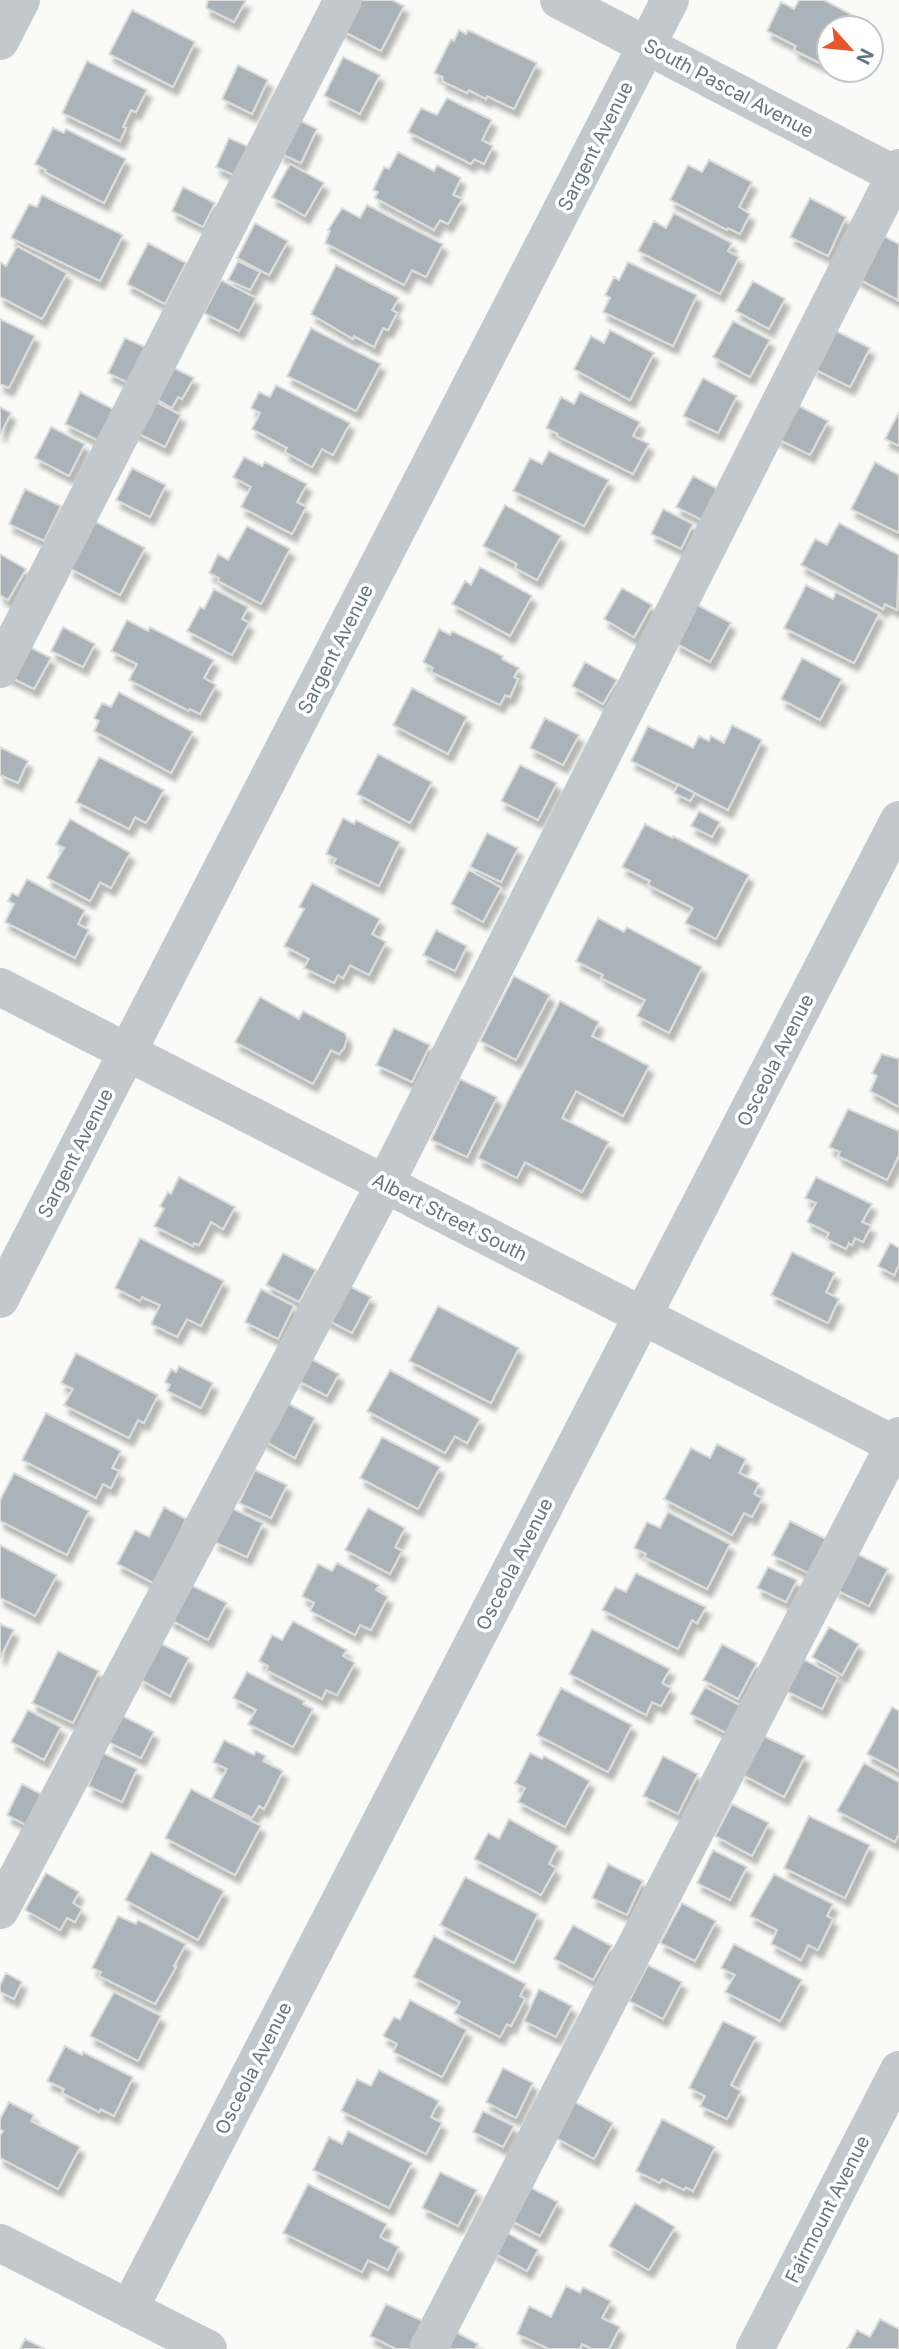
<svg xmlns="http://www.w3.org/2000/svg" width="899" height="2349" font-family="Inter,sans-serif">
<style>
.building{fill:#aab3b9;stroke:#dcdcda;stroke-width:2;filter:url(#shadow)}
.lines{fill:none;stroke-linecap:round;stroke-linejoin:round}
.minor{stroke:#c3c8cc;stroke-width:38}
.labels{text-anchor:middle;stroke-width:7;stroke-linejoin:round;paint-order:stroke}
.street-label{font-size:19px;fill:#657683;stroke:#fff}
</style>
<defs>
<filter id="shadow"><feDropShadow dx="4.5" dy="8" stdDeviation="2" flood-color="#0004"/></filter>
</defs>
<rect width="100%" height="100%" fill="#fafaf8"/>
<path class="building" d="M208 0H246L234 22 206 8Z
M356 0H392L404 6 381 51 341 30Z
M799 0H824L873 26 871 29 829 28V64L823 61 822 64 794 50 796 46 767 31 781 2 794 9Z
M132 10 195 42 173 87 109 54Z
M459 30 466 34 468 30 537 63 514 109 487 96 486 99 469 90 467 93 442 81 443 77 434 73 451 39 454 41Z
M343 57 380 75 360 114 324 96Z
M87 61 147 90 136 112 131 110 123 127 126 128 120 141 62 113Z
M238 65 268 80 252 114 222 99Z
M447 98 492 120 482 140 493 146 484 164 474 159 471 164 408 132 421 108 437 115Z
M295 118 317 129 301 163 279 153Z
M53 128 64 133 66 129 126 159 104 203 45 172 46 170 35 164Z
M229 138 251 148 238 177 216 167Z
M398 152 434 171 437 165 461 178 453 195 462 199 448 224 440 220 434 230 375 198 378 192 373 190 384 167 389 169Z
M709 160 752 182 739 207 750 214 740 234 728 228 727 230 670 200 688 165 702 172Z
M290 164 324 183 305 216 272 197Z
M183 187 215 203 203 227 172 211Z
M42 195 123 235 100 281 11 238 29 204 37 207Z
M810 198 846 217 828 256 790 237Z
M367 205 443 244 426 277 412 270 404 285 325 243 330 231 328 230 342 208 360 218Z
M674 213 732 243 728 251 739 257 720 294 638 251 654 221 666 228Z
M255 223 288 241 269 275 237 258Z
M878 233 899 244 898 300 855 277Z
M148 243 186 263 165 304 127 284Z
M17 246 67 273 42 319 0 297V262L6 266Z
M238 261 260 272 250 290 228 280Z
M628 262 697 295 673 346 603 312 610 298 605 295 614 277 619 280Z
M336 265 399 298 392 310 397 313 388 330 383 328 374 347 354 336 353 339 311 314Z
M221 280 256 298 239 331 204 313Z
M753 281 785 299 769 329 736 311Z
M0 319 35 336 9 388 0 384Z
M733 321 770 340 750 377 713 357Z
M311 328 381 364 356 411 287 376Z
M832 329 870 348 850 387 812 368Z
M610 330 654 353 630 400 574 369 591 336 604 343Z
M125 338 150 349 133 385 108 373Z
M168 365 194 378 182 399 178 397 172 408 151 396Z
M703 378 737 396 718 433 683 416Z
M276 385 350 423 333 455 322 449 312 467 285 452 287 448 252 429 260 413 251 408 259 392 270 397Z
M80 392 117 411 101 442 65 424Z
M580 392 640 422 633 436 649 444 633 474 557 436 558 434 546 428 561 397 574 404Z
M148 398 181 415 165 447 131 430Z
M794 403 828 421 810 455 776 438Z
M0 407 11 413 0 435Z
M899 412V446L885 439Z
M51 427 85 444 69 476 35 458Z
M549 451 609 480 584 526 513 491 530 458 542 464Z
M244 457 262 466 265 462 307 484 297 502 306 507 292 534 241 507 251 487 233 477Z
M875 462 899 475V533L851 509Z
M132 468 166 485 150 517 116 500Z
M693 476 718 489 702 520 676 507Z
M25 489 61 506 44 541 9 524Z
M505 505 561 536 537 580 515 568 517 564 483 546Z
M663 509 693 524 681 549 651 534Z
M94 521 145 548 120 595 69 568Z
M839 523 899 555 897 610 885 604 883 609 801 565 815 539 827 545Z
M247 526 290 549 261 604 218 581 219 578 209 573 218 554 228 560Z
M0 554 26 569 8 600 0 595Z
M480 567 532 596 510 636 452 604 465 581 471 585Z
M806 585 833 599 836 592 879 614 854 663 784 628Z
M622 588 652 605 634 637 604 619Z
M214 589 248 607 242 619 249 623 232 655 187 631 200 607 204 609Z
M696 604 731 623 710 662 675 643Z
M127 620 148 631 150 627 214 660 204 678 216 685 200 714 190 709 189 711 129 680 137 664 111 651Z
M63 627 95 644 83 667 51 651Z
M439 629 450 635 452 631 503 656 502 659 519 668 514 677 518 679 510 697 505 695 500 705 431 672 433 668 423 662Z
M22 643 51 658 34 689 6 675Z
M802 658 842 679 820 720 781 699Z
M585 662 617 680 603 704 572 686Z
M412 688 467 717 448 754 393 725Z
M119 692 193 732 171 773 94 731 99 721 94 718 102 703 111 707Z
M545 718 579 735 563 765 530 748Z
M732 725 762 740 728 810 631 761 648 726 693 748 699 736 709 741 711 736 724 743Z
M0 747 28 761 18 783 0 775Z
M378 754 432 782 410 823 357 794Z
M99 757 164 790 146 823 135 817 129 829 76 802Z
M520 765 557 783 538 820 501 801Z
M678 784 695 793 690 801 674 793Z
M699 811 720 822 712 837 691 826Z
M343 818 354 824 356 820 400 842 379 886 333 864 336 859 326 854Z
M70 819 130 853 111 888 100 882 90 901 47 878 64 848 56 844Z
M645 824 672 838 673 836 749 875 716 939 685 923 693 908 648 885 650 881 622 867Z
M487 833 518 848 501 882 470 867Z
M469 870 501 888 483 922 451 904Z
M27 879 85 910 78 924 89 930 75 958 5 922 14 904 8 901 12 893 18 896Z
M312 883 380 919 372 934 386 942 369 975 350 965 343 978 338 975 334 983 304 968 309 959 284 946 304 909 299 907Z
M598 918 624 932 627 927 702 967 669 1033 637 1016 645 1000 601 978 603 975 576 961Z
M436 930 467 946 455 971 423 955Z
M514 976 550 995 516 1060 480 1041Z
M260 997 299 1019 303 1011 345 1033 347 1038 344 1048 339 1054 331 1050 313 1084 235 1042Z
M560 1001 599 1022 592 1036 649 1066 623 1116 576 1091 562 1118 609 1142 582 1192 525 1162 517 1178 478 1158Z
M394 1028 430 1045 412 1082 376 1065Z
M882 1054 899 1059V1107L870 1091 877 1076 872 1073Z
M460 1079 497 1097 467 1157 431 1140Z
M848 1109 899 1131V1155L887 1180 838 1156 840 1152 829 1147Z
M179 1177 235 1207 223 1229 211 1222 199 1245 194 1243 193 1246 154 1226 164 1209 160 1206 163 1201 168 1192 171 1194Z
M816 1177 872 1204 862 1222 871 1226 863 1242 855 1238 852 1245 849 1243 846 1249 826 1239 829 1233 807 1222 816 1203 805 1198Z
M140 1238 224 1281 201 1326 187 1319 177 1337 151 1324 160 1305 142 1297 140 1301 115 1288Z
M890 1243 899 1248V1265L894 1275 878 1266Z
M792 1252 835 1273 826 1292 839 1299 828 1323 771 1295Z
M283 1253 316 1270 299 1302 266 1285Z
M337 1280 371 1297 352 1333 318 1315Z
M261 1289 294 1306 278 1339 245 1322Z
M438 1306 519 1348 491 1403 409 1361Z
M76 1353 158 1395 144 1423 138 1420 129 1438 64 1405 73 1389 61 1383Z
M308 1357 339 1374 327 1396 296 1380Z
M179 1366 213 1383 201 1408 167 1391 170 1385 165 1382 171 1369 176 1372Z
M390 1370 480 1419 467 1443 455 1436 445 1453 367 1411Z
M282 1400 315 1418 295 1458 261 1439Z
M46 1413 121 1451 112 1468 119 1471 111 1488 103 1484 96 1498 22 1460Z
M382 1437 440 1467 418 1509 360 1478Z
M717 1444 746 1459 739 1473 759 1483 754 1494 762 1498 752 1517 744 1513 732 1535 664 1499 691 1448 710 1458Z
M255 1470 287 1485 271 1518 239 1503Z
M14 1473 89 1511 67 1555 0 1521V1500Z
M164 1507 186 1519 157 1585 117 1564 135 1530 149 1537Z
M231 1508 263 1523 247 1557 214 1542Z
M368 1508 405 1528 395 1547 402 1551 390 1574 345 1550Z
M668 1512 730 1544 707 1589 644 1557 646 1554 634 1548 647 1522 660 1528Z
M790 1521 826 1539 808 1573 772 1555Z
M0 1545 57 1575 35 1616 0 1598Z
M853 1552 888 1569 869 1606 834 1589Z
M337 1563 379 1585 376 1590 388 1597 371 1630 360 1625 355 1635 310 1611 314 1603 302 1596 318 1564 332 1571Z
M768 1567 797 1580 786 1602 757 1588Z
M636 1573 706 1607 697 1623 692 1620 678 1649 602 1610 615 1587 626 1592Z
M187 1583 227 1603 208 1640 169 1619Z
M293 1621 347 1650 343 1656 355 1663 337 1695 326 1690 322 1699 266 1670 268 1666 259 1661 272 1635 282 1640Z
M0 1624 14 1630 0 1658Z
M829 1627 859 1644 842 1675 812 1657Z
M592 1629 670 1669 662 1683 671 1688 661 1706 652 1702 646 1715 569 1674Z
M158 1642 189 1658 170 1696 139 1679Z
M722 1644 757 1663 738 1699 703 1680Z
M58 1651 99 1671 73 1723 32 1703Z
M803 1659 838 1677 822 1709 786 1691Z
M247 1672 305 1701 303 1704 313 1709 293 1747 248 1724 256 1710 233 1698Z
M705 1687 743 1707 728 1734 690 1714Z
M561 1688 632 1725 608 1772 537 1735Z
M892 1707 899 1711V1771L867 1754Z
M28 1710 61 1727 44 1760 11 1742Z
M121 1715 154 1732 141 1758 108 1742Z
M762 1735 805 1756 784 1797 741 1774Z
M224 1740 254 1755 256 1751 266 1756 263 1761 283 1771 264 1809 259 1806 252 1818 212 1798 227 1769 213 1762Z
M103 1753 137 1769 122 1802 88 1786Z
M530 1753 542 1759 544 1756 590 1781 565 1827 518 1802 525 1788 515 1783Z
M663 1756 698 1774 678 1814 643 1796Z
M864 1763 899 1782V1834L895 1842 837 1811Z
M22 1784 43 1795 28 1826 7 1815Z
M191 1789 261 1826 235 1875 165 1838Z
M732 1804 769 1823 752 1856 715 1836Z
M809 1816 870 1845 845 1898 784 1868Z
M509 1819 558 1846 549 1864 556 1868 541 1895 474 1859 488 1833 499 1839Z
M713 1850 747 1867 730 1900 697 1883Z
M151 1852 224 1891 198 1940 125 1900Z
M608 1864 643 1881 627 1915 592 1898Z
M46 1873 79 1892 73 1903 82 1909 75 1922 67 1918 60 1930 25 1910Z
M774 1874 833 1904 827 1916 833 1919 818 1950 808 1945 801 1960 771 1944 777 1930 750 1916Z
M465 1877 538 1914 514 1963 440 1925Z
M682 1903 716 1921 695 1961 660 1943Z
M118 1916 136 1924 138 1920 186 1944 174 1966 176 1967 155 2004 99 1976 101 1972 92 1968Z
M573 1925 612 1946 593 1980 554 1959Z
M434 1936 526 1984 520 1996 525 1999 511 2026 507 2024 500 2037 454 2013 460 2002 413 1977Z
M734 1944 802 1980 780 2021 725 1992 735 1975 721 1968Z
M648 1965 682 1982 663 2019 629 2001Z
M6 1973 22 1982 14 1999 0 1992V1985Z
M539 1989 572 2006 556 2037 524 2021Z
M114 1992 161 2016 138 2061 90 2036Z
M410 2000 467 2030 442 2077 393 2052 397 2044 383 2036 394 2017 400 2020Z
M723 2021 756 2037 731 2085 741 2091 727 2119 700 2106 705 2096 689 2088Z
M65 2046 82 2055 83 2052 133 2077 114 2116 101 2109 99 2112 62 2093 64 2089 47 2081Z
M503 2068 533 2083 516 2118 486 2102Z
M379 2070 439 2101 431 2117 442 2123 426 2154 341 2111 357 2079 371 2086Z
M9 2102 34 2115 31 2121 80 2147 58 2189 0 2158V2136L3 2131 0 2129V2119Z
M575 2102 613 2123 594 2159 556 2138Z
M483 2111 514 2126 503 2147 473 2132Z
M662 2119 715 2147 693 2191 686 2187 684 2190 662 2179 660 2183 636 2171Z
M348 2131 412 2163 389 2208 313 2170 329 2137 342 2144Z
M440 2172 477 2190 458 2226 422 2208Z
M308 2184 387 2224 380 2237 399 2247 388 2270 368 2260 362 2272 283 2233Z
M526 2185 558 2202 540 2236 508 2219Z
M635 2203 675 2227 649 2270 609 2246Z
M504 2231 538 2250 527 2271 492 2252Z
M566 2286 580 2293 583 2287 611 2301 602 2318 620 2327 609 2349H592L582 2344 580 2349H549L517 2334 529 2306 551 2317Z
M386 2304 425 2322 412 2349H396L370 2336Z
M880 2319 899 2329V2349H847L857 2330 870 2337Z
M456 2332 478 2344 475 2349H447Z
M25 2339 45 2349H20Z"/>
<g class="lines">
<path class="minor" d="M559 0 899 177
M0 41 21 0
M0 669 343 0
M0 987 899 1447
M0 1299 670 0
M0 1910 385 1184 899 168
M0 2243 208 2349
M129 2309 899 820
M428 2349 899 1436
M755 2349 899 2070"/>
</g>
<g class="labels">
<g class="street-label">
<text transform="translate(729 88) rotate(28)" y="7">South Pascal Avenue</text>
<text transform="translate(595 146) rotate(-63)" y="7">Sargent Avenue</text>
<text transform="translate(335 649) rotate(-63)" y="7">Sargent Avenue</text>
<text transform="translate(775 1060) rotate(-63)" y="7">Osceola Avenue</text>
<text transform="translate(75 1153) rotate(-63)" y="7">Sargent Avenue</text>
<text transform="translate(450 1217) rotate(27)" y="7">Albert Street South</text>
<text transform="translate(514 1564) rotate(-63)" y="7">Osceola Avenue</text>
<text transform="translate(253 2068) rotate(-63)" y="7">Osceola Avenue</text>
<text transform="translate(827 2209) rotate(-63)" y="7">Fairmount Avenue</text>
</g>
</g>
<g transform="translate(850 49) rotate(117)"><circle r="33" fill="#ffffff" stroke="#c1c8cd" stroke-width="2"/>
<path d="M0-5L12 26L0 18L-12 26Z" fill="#e4572e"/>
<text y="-10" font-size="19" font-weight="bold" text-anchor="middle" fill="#657683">N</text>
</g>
</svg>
